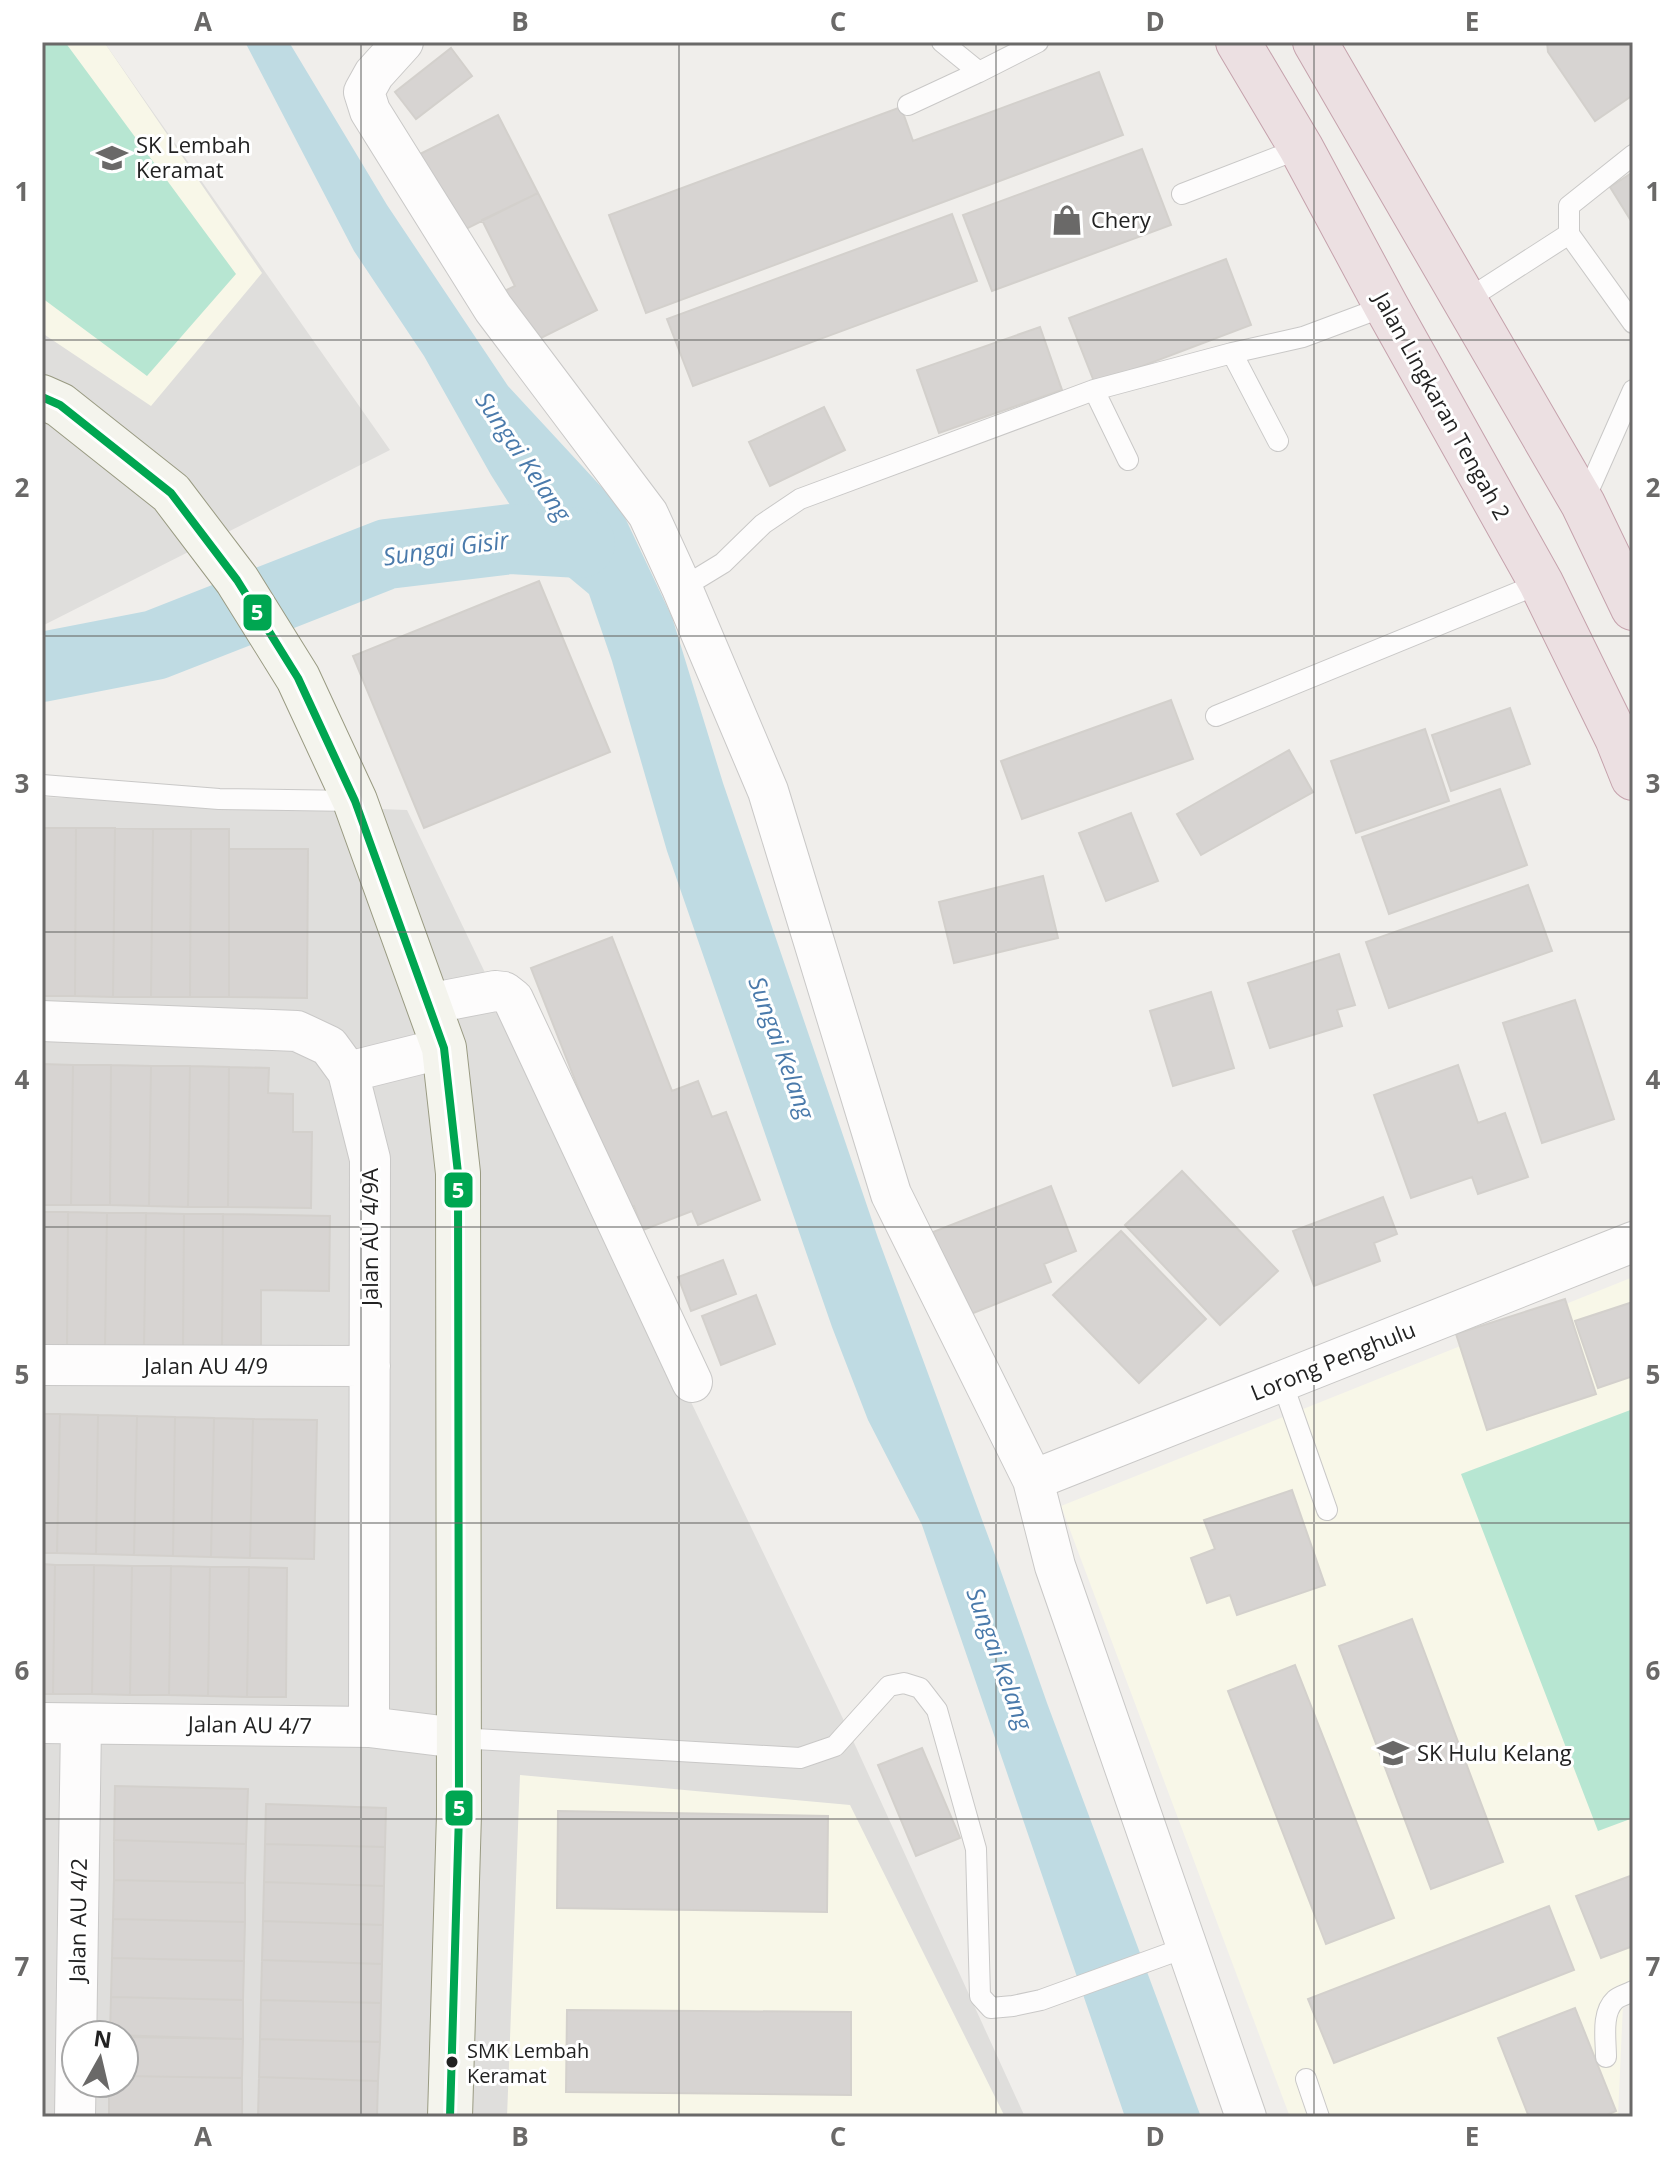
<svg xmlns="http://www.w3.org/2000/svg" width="1675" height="2159" font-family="'Open Sans',sans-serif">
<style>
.residential{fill:#dfdedc;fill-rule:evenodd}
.education{fill:#f8f7e8}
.pitch{fill:#b7e6d2}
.water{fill:#bfdbe3}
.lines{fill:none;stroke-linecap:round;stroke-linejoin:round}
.river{stroke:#bfdbe3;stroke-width:70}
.building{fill:#d7d4d2;stroke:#d3d0cc;stroke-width:2}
.lane-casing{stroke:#c9c8c7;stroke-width:22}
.street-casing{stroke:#c9c8c7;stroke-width:42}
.secondary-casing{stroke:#999a82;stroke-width:46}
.highway-casing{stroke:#c5a2ac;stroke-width:46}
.lane{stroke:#fdfcfc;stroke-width:20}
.street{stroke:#fdfcfc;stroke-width:40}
.secondary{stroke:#f4f4ed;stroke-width:44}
.highway{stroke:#ece0e2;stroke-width:44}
.bus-1-casing{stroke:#fff;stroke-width:14}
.bus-1{stroke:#00a651;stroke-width:8}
.grid{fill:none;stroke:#6a6968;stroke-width:2;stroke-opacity:0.55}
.bus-dot{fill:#222;stroke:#fff;stroke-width:3}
.labels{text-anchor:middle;stroke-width:6;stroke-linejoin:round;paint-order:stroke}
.bus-label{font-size:20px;fill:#222;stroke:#fff;text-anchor:start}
.poi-label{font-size:22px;fill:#222;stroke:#fff;text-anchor:start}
.street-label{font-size:22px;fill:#222;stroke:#fff}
.water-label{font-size:24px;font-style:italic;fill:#4a7aab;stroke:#fff}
.line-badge{stroke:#fff;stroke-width:3}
.badge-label{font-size:22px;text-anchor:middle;font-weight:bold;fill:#fff}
.neatline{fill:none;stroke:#6a6968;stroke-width:3}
.grid-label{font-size:26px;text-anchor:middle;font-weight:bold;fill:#6a6968}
</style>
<rect width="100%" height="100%" fill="#f0eeeb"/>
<path class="residential" d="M42 42H104L390 450 42 626Z
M42 797 407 810 845 1723 1025 2117H42ZM76 2035H124V2083H76Z"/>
<path class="education" d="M42 42H104L262 273 151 406 42 333Z
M1633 1277V1999L1623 2004 1618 2117H1290L1061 1506Z
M520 1775 850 1805 1005 2117H507Z"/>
<path class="pitch" d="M42 42H65L236 274 147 376 42 298Z
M1633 1409V1818L1598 1831 1461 1474Z"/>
<path class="water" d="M245 42H289L387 205 508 386 620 507 672 617 723 783 878 1238 998 1563 1047 1703 1201 2117H1125L922 1525 868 1420 832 1327 667 851 612 661 589 594 541 554 491 475 424 356 354 251Z"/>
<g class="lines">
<path class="river" d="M42 667 155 645 387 554 511 539 580 543"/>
</g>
<path class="building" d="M1547 42H1633V95L1595 121 1548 52Z
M451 48 472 76 416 119 395 92Z
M1099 72 1123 135 646 313 609 215 901 107 913 141Z
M498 115 538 193 460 232 420 154Z
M1142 149 1171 225 992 291 963 215Z
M1633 172V224L1610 187Z
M538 193 597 310 527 345 500 293 515 286 482 220Z
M952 214 977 281 693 386 667 319Z
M1226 259 1251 325 1095 384 1069 318Z
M1040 327 1062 390 939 433 917 370Z
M824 407 845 450 770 486 749 442Z
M539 581 610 752 424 828 353 656Z
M1171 700 1193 759 1022 819 1001 761Z
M1510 708 1530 764 1451 791 1432 735Z
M1425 729 1449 801 1356 833 1331 761Z
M1289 750 1313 792 1201 855 1177 814Z
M1500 789 1527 865 1389 914 1362 837Z
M1131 813 1158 881 1106 901 1079 833Z
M42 828H76L75 996H42Z
M76 828H115L113 997 75 996Z
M115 828 153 829 151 997H113Z
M153 829H191L190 997H151Z
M191 829H229V997H190Z
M229 849H308L307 998 229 997Z
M1043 876 1058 938 954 963 939 902Z
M1528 885 1552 951 1389 1008 1366 942Z
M612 937 672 1091 698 1081 712 1117 726 1112 760 1200 698 1225 692 1211 643 1230 634 1206 618 1212 606 1159 531 968Z
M1339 954 1355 1005 1337 1010 1342 1026 1270 1048 1248 983Z
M1211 992 1234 1068 1173 1086 1150 1011Z
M1575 1000 1614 1119 1542 1143 1503 1023Z
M42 1064 73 1065 71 1205H42Z
M73 1065H111L110 1205H71Z
M111 1065 151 1066 149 1206 110 1205Z
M1458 1065 1478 1123 1505 1113 1528 1177 1478 1194 1472 1177 1411 1198 1374 1095Z
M151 1066H190L188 1207 149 1206Z
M190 1066 229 1067 228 1207H188Z
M229 1067 269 1068 268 1093 293 1094V1132H312L311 1208 228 1207Z
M1182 1171 1278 1271 1220 1325 1125 1225Z
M1051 1186 1076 1251 1044 1264 1051 1282 966 1316 933 1232Z
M1383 1197 1397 1234 1374 1243 1380 1261 1314 1286 1293 1231Z
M42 1212H68L67 1347H42Z
M68 1212 107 1213 105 1348 67 1347Z
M107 1213H146L144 1348H105Z
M146 1213 184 1214 183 1349 144 1348Z
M184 1214H223L222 1349H183Z
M223 1214 330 1216 329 1291 261 1290V1350L222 1349Z
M1121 1231 1206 1319 1139 1383 1053 1295Z
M723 1260 736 1294 691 1311 678 1277Z
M756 1295 775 1344 721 1365 702 1316Z
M1565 1299 1596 1394 1487 1430 1456 1334Z
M1633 1302V1376L1598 1388 1575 1321Z
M42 1414H60L57 1553H42Z
M60 1414 98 1415 96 1554 57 1553Z
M98 1415 137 1416 134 1555 96 1554Z
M137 1416 175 1417 173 1556 134 1555Z
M175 1417 214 1418 211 1557 173 1556Z
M214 1418 253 1419 250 1558 211 1557Z
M253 1419 317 1420 314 1559 250 1558Z
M1292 1490 1325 1585 1237 1615 1230 1595 1207 1603 1191 1558 1215 1549 1204 1520Z
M42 1564 55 1565 53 1694H42Z
M55 1565H94L92 1694H53Z
M94 1565 132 1566 130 1695 92 1694Z
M132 1566H171L169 1695H130Z
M171 1566 210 1567 208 1696 169 1695Z
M210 1567H249L247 1697 208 1696Z
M249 1567 287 1568 286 1697H247Z
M1412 1619 1503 1862 1431 1889 1339 1646Z
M1295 1665 1394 1918 1326 1944 1228 1691Z
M922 1748 960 1838 916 1856 878 1765Z
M115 1786 248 1789 246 1844 114 1840Z
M266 1804 386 1808 385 1847 265 1844Z
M558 1811 828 1816 827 1912 557 1908Z
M114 1840 246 1844 245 1883 114 1880Z
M265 1844 385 1847 384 1886 264 1882Z
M1633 1875V1946L1601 1958 1576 1896Z
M114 1880 245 1883V1922L113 1919Z
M264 1882 384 1886 383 1925 263 1921Z
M1549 1906 1574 1970 1334 2063 1308 1999Z
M113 1919 245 1922 244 1961 112 1958Z
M263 1921 383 1925 382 1964 262 1960Z
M112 1958 244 1961 243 2000 111 1997Z
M262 1960 382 1964 381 2003 261 2000Z
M111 1997 243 2000V2039L110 2035Z
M261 2000 381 2003 380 2042 260 2039Z
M1575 2008 1616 2111 1602 2117H1529L1498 2038Z
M567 2010 851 2012V2095L566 2092Z
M124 2037 243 2039 242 2078 124 2076Z
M260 2039 380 2042 378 2081 259 2077Z
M124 2076 242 2078V2117L109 2115V2083H124Z
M259 2077 378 2081 377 2117H258Z
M109 2115 212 2117H109Z"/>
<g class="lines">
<defs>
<path id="lane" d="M942 42 979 72 1038 42
M908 105 979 72
M1182 194 1301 148
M1569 234V206L1633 155
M1465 301 1569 234 1633 323
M1232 353 1278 441
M1094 390 1128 460
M1583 503 1633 390
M682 588 723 563 763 524 800 499 1094 390 1232 353 1303 337 1386 306
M1216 716 1541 583
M42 785 219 799 355 801
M1282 1382 1327 1510
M458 1738 800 1758 835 1746 889 1686 904 1683 920 1688 937 1710 976 1849 980 1996 991 2008 1013 2006 1041 2000 1187 1947
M1606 2057C1606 2040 1601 2013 1615 2000 1619 1996 1628 1994 1633 1991
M1306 2079 1319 2117"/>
<path id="street" d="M403 42 374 74 364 92 370 111 493 308 648 514 682 588 768 791 891 1194 1033 1480 1055 1566 1246 2117
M428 1004 495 991 504 992 513 999 692 1382
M42 1021 297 1031 329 1046 348 1072 370 1159 369 1727
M348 1072 444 1048
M42 1365 370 1366
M1033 1480 1633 1242
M42 1723 369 1727 458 1738
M75 2117 81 1724"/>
<path id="secondary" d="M42 397 60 405 171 493 237 580 298 678 355 801 444 1048 458 1173 459 1814 450 2117"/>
<path id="highway" d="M1238 42 1301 148 1386 306 1541 583 1617 738 1633 778
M1315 42 1583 504 1633 608"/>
</defs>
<use href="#lane" class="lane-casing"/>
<use href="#street" class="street-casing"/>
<use href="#secondary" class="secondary-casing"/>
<use href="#highway" class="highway-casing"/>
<use href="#lane" class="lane"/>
<use href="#street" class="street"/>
<use href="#secondary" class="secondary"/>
<use href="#highway" class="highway"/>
<defs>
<path id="bus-1" d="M42 397 60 405 171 493 237 580 298 678 355 801 444 1048 458 1173 459 1814 450 2117"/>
</defs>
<use href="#bus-1" class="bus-1-casing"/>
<use href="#bus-1" class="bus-1"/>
</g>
<path class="grid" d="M361 42V2117M679 42V2117M996 42V2117M1314 42V2117M42 340H1633M42 636H1633M42 932H1633M42 1227H1633M42 1523H1633M42 1819H1633"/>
<defs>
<symbol id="school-bare" viewBox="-9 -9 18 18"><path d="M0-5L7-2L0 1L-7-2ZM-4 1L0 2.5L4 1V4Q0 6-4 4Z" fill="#6a6968" stroke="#fff" stroke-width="2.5" paint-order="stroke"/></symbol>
<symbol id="shop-bare" viewBox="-9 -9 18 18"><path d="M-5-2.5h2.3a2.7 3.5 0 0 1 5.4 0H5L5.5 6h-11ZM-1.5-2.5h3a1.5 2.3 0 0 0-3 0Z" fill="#6a6968" stroke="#fff" stroke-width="2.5" paint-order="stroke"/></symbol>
</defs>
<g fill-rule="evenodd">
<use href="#school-bare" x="90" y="136" width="44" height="44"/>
<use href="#shop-bare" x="1045" y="198" width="44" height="44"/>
<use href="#school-bare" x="1371" y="1731" width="44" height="44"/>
</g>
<circle class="bus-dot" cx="452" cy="2062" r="7"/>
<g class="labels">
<g class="bus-label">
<text x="467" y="2058">SMK Lembah<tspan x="467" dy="25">Keramat</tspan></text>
</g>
<g class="poi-label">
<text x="136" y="153">SK Lembah<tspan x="136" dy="25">Keramat</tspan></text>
<text x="1091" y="228">Chery</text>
<text x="1417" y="1761">SK Hulu Kelang</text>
</g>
<g class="street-label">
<text transform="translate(1442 406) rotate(61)" y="8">Jalan Lingkaran Tengah 2</text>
<text transform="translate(370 1237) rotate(-90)" y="8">Jalan AU 4/9A</text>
<text transform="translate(1333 1361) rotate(-22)" y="8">Lorong Penghulu</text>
<text x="206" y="1374">Jalan AU 4/9</text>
<text transform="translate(250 1725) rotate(1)" y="8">Jalan AU 4/7</text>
<text transform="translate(78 1920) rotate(-89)" y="8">Jalan AU 4/2</text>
</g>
<g class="water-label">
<text transform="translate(523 457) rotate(56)" y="8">Sungai Kelang</text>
<text transform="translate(446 549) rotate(-8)" y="8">Sungai Gisir</text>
<text transform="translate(781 1048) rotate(70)" y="8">Sungai Kelang</text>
<text transform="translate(999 1659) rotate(70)" y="8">Sungai Kelang</text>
</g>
</g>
<g class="line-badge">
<rect x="242" y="593" width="31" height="39" rx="8" fill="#00a651"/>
<rect x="443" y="1171" width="31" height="38" rx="8" fill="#00a651"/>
<rect x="444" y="1789" width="30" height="38" rx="8" fill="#00a651"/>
</g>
<g class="badge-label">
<text x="257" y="620">5</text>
<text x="458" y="1198">5</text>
<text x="459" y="1816">5</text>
</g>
<rect width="1675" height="2159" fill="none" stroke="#ffffff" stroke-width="88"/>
<g transform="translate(100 2059) rotate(8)"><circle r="38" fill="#ffffff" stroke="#a7a7a7" stroke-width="2"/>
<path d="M0-6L14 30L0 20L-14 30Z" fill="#6a6968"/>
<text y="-12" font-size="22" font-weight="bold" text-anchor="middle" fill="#222222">N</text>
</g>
<rect x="44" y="44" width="1587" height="2071" class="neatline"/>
<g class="grid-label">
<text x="203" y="31">A</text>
<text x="520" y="31">B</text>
<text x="838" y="31">C</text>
<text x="1155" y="31">D</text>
<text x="1472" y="31">E</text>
<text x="22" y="201">1</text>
<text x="1653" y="201">1</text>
<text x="22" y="497">2</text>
<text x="1653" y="497">2</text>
<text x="22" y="793">3</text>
<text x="1653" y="793">3</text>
<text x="22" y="1089">4</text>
<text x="1653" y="1089">4</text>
<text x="22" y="1384">5</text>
<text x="1653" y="1384">5</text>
<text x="22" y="1680">6</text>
<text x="1653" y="1680">6</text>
<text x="22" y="1976">7</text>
<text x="1653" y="1976">7</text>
<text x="203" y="2146">A</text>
<text x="520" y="2146">B</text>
<text x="838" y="2146">C</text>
<text x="1155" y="2146">D</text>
<text x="1472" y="2146">E</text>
</g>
</svg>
